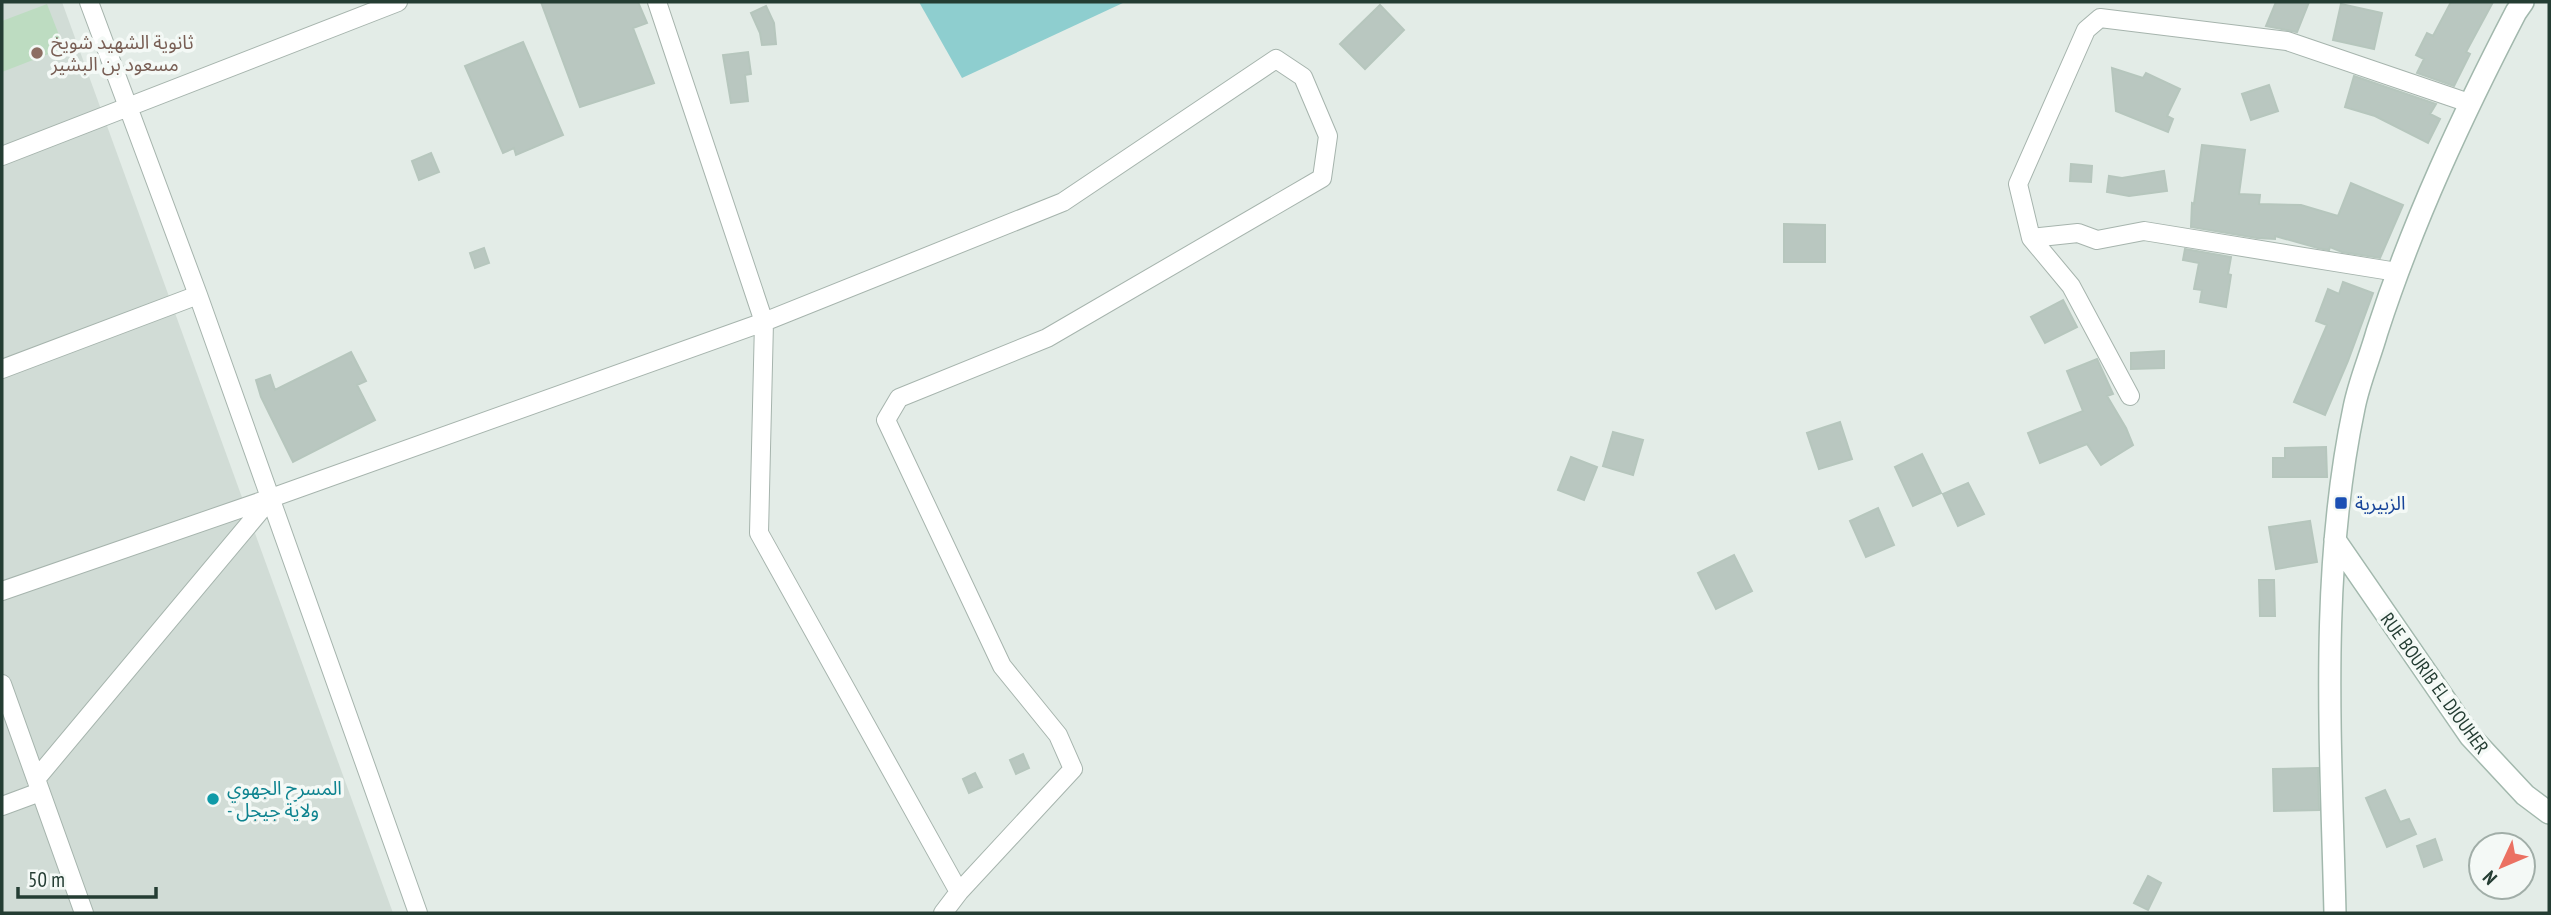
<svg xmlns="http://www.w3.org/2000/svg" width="2551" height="915" font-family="'PT Sans Narrow','Noto Sans Arabic',sans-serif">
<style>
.built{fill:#d1dcd6}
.green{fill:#bddcc1}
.water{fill:#8ececf}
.building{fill:#b9c7c0;stroke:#b6c6bd;stroke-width:2}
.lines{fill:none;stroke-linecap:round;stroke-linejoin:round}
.street-casing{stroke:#a6b4ad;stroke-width:20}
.secondary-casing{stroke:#a2b8ad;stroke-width:24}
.street{stroke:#fff;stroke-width:18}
.secondary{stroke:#fff;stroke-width:21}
.education-dot{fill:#8d6e63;stroke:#f4f9f6;stroke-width:2.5}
.transit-dot{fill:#1a4fb4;stroke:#f4f9f6;stroke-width:2.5}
.culture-dot{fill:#0f9aa8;stroke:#f4f9f6;stroke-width:2.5}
.labels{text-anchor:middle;stroke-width:7;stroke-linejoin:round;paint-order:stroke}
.education-label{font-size:19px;fill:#785e54;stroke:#f4f9f6;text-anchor:start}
.transit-label{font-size:19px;fill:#164399;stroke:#f4f9f6;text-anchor:start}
.street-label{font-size:19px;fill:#243d33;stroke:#f4f9f6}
.culture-label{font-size:19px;fill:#0d838f;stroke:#f4f9f6;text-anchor:start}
</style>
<rect width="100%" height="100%" fill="#e3ece7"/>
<path class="built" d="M2 2H62L393 913H2Z"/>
<path class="green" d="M47 4 64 48 2 72V21Z"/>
<path class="water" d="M919 2H1125L962 78Z"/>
<path class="building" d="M541 2H638L647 23 633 28 654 83 580 107Z
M2276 2H2309L2297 32 2266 26Z
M2451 2H2493L2466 52 2470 54 2454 86 2417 73 2424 59 2416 55 2427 33 2433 36Z
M2341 4 2382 13 2374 49 2333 40Z
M1380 5 1404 30 1365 69 1340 44Z
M766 6 774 23 776 44 762 45 760 33 751 13Z
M523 42 563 135 516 155 514 148 503 153 465 66Z
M748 52 751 74 745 75 748 101 731 103 723 55Z
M2112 68 2143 78 2146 73 2180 89 2167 116 2173 119 2168 132 2116 111Z
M2354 76 2436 104 2430 114 2440 119 2428 143 2375 116 2345 107Z
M2269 85 2278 111 2251 120 2242 94Z
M2202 145 2245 150 2239 194 2260 195 2259 204 2301 205 2338 216 2351 183 2403 205 2380 258 2342 252 2330 247 2329 250 2318 248 2275 236V239L2257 238 2191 227 2192 203 2194 204Z
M431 153 439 172 419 180 412 161Z
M2071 164 2092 166 2091 182 2070 181Z
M2164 171 2167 191 2129 196 2107 192 2109 176 2122 178Z
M1784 224 1825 225V262H1784Z
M484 248 489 263 475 268 470 253Z
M2185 249 2231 257 2228 274 2231 275 2226 307 2200 302 2202 290 2194 289 2199 263 2183 260Z
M2343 282 2373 293 2348 361 2325 415 2294 402 2327 325 2316 321 2328 289 2339 294Z
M2063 300 2077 327 2045 343 2031 317Z
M2164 351V368L2131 369V353Z
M351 352 366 381 357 385 375 420 293 462 261 397 256 380 270 375 275 390Z
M2097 359 2113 394 2107 396 2126 428 2133 445 2101 465 2087 444 2040 463 2028 433 2083 411 2067 371Z
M1840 422 1852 459 1819 469 1807 433Z
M1613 432 1643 440 1633 475 1603 466Z
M2326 447 2327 477H2273V458H2285V448Z
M1922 454 1941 493 1913 506 1895 467Z
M1571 457 1597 467 1584 500 1558 490Z
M1968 483 1984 514 1958 526 1943 494Z
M1878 508 1894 545 1866 557 1850 521Z
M2310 521 2317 562 2276 569 2269 527Z
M1734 555 1752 591 1716 609 1698 573Z
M2259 580H2274L2275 616H2260Z
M1023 754 1029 768 1016 774 1010 760Z
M2318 768 2319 810 2274 811 2273 769Z
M975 773 982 787 969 793 963 779Z
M2385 790 2400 822 2409 819 2416 834 2387 847 2366 798Z
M2435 839 2442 860 2424 867 2417 846Z
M2148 876 2161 883 2148 910 2134 903Z"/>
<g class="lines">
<defs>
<path id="street" d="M89 2 198 295 418 913
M657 2 764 322 759 533 959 892 943 913
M2 156 398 2
M2031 238 2078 233 2097 240 2144 231 2397 272
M2 369 198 295
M2130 396 2071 286 2031 238 2018 184 2086 30 2100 18 2287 41 2469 103
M2 591 271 498 764 322 1063 202 1276 59 1303 77 1328 136 1322 178 1047 338 899 398 886 420 1002 666 1058 735 1073 769 959 892
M2 684 84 913
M36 779 271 498
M2 806 40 792"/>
<path id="secondary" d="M2335 540 2470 736 2525 795 2549 813
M2335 913C2331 745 2319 574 2354 408 2359 382 2370 357 2377 332 2413 221 2462 116 2516 12L2523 2"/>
</defs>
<use href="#street" class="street-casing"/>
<use href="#secondary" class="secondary-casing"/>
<use href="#street" class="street"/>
<use href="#secondary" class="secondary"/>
</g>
<circle class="education-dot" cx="37" cy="53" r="7"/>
<rect class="transit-dot" x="2334" y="496" width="14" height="14" rx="3.5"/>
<circle class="culture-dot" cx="213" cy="799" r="7"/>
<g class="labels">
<g class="education-label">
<text x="51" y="49">ثانوية الشهيد شويخ<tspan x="51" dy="22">مسعود بن البشير</tspan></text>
</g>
<g class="transit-label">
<text x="2355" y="510">الزبيرية</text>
</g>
<g class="street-label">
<text transform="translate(2435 683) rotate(54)" y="7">RUE BOURIB EL DJOUHER</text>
</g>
<g class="culture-label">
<text x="227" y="795">المسرح الجهوي<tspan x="227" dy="22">- ولاية جيجل</tspan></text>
</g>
</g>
<rect width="2551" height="915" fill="none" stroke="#243d33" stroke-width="7"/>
<g transform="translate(2502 866) rotate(226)"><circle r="33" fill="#f4f9f6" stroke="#a1aea8" stroke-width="2"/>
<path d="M0-5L12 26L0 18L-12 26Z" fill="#eb7162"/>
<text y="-10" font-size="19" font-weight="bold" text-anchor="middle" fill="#243d33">N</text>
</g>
<path d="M18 887v10h138v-10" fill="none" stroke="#243d33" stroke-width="3.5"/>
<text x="28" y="887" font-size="21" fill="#243d33" stroke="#f4f9f6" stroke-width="5" paint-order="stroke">50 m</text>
</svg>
